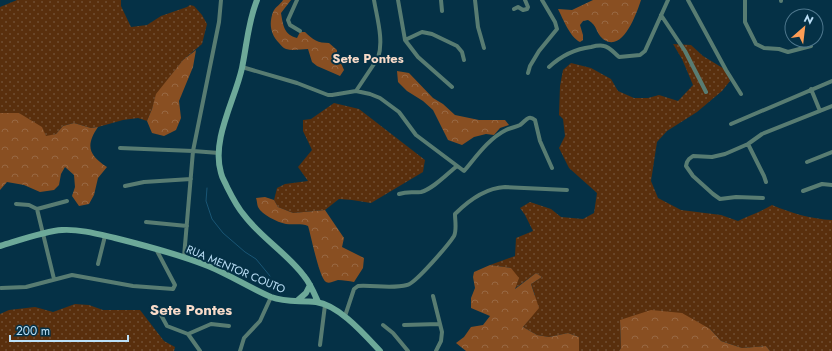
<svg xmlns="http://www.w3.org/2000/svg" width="832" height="351" font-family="Jost,sans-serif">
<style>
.grass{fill:url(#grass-dots)}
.forest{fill:url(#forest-crowns)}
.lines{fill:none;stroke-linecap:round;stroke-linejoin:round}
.stream{stroke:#195574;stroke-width:1}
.street{stroke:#587c72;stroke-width:4}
.secondary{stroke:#6da999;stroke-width:6}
.labels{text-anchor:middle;stroke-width:4;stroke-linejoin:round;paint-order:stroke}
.street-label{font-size:11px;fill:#bce0f7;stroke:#053146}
.quarter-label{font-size:13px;font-weight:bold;fill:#f8dbc9;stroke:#053146}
.district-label{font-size:15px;font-weight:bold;fill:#f8dbc9;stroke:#053146}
</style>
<defs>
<pattern id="grass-dots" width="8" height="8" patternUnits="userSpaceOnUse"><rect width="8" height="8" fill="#592f0d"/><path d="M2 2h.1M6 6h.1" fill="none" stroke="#6f4d31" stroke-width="1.8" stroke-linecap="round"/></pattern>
<pattern id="forest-crowns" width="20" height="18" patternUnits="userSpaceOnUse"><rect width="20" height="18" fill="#894f22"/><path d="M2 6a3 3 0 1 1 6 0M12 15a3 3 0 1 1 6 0" fill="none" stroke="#986843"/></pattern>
</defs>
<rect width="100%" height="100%" fill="#053146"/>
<path class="grass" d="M17 0H121V6L131 27 147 25 161 16 187 7 190 5 194 6 202 15 207 24 202 44 183 60 157 94 152 109 147 121 138 118 123 120 98 127 91 128 74 123 63 126 56 134 46 137 19 113H0V7Z
M673 44 691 45 703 56 726 70 730 81 722 91 697 112 667 131 657 142 651 181 658 198 681 210 721 215 738 221C749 215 761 212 772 205 791 213 811 219 832 220V351H770L766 346 742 348 721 341 710 329 620 320 621 348 619 351H579V337L568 333 549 337 537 335 523 327 530 318 535 295 531 284 542 277 536 273 514 289 511 268 490 265 515 256 516 238 533 231 525 215 520 208 530 202 551 209 561 217 583 219 594 213 597 193 569 168 559 148 565 136 563 119 559 115 560 86 563 70 571 63 591 68 611 79 618 91 634 98H648L659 95 678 101 693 85 682 59Z
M334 103 359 109 425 160 423 172 371 203 352 200 339 199 325 210 293 213 278 207 274 200 277 188 285 184 308 181 298 167 312 150 303 131V120L311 119Z
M75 304 89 305 103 310H140L164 341 175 347 174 351H0V314L9 310 35 307 53 312Z"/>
<path class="forest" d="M283 0H291L281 13C283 25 284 35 297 38L300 32H305C313 40 318 43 329 43L337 50V54L344 70 340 76 317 66 312 62 308 49C301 49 293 51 286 49 283 48 281 45 279 43 270 34 269 23 273 12 275 7 281 4 283 0Z
M593 0H641C637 12 623 54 603 39 595 32 598 26 588 20L583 21 580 25 583 35V40L580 42C570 37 563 19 558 9L572 10Z
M196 50 193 67 179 101 181 118 176 130 164 136 152 133 147 121 152 109 156 94 183 60Z
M397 71 409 73 433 98 443 104 455 115 479 120H505L509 125 500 128 494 135 486 134 474 137 462 145 448 140 433 110 423 101 407 91 398 82Z
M0 113H19L42 127 46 136 56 134 63 126 74 123 91 128 98 127C85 146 89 155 107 167L98 178 94 195 89 204 79 206 72 196 75 187 74 175 65 167 61 174 59 185 54 190 40 192 24 185 7 182 0 190Z
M265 197 274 200 278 207 293 213 325 210 344 238 342 247 364 258 363 268 354 282C349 281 343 280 338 280 334 281 330 284 326 282 319 278 311 235 308 226 301 223 294 225 286 224 277 222 262 215 258 207 257 205 257 200 256 198Z
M490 265 511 268 519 278 515 289 536 273 542 277 531 284 539 308 523 327 537 335 549 337 568 333 579 337V351H466L456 343 464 337 471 327 483 325 490 316 471 308V298L475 288 473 277 474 272Z
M651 310 682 313 710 329 721 341 742 348 766 346 770 351H619L621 348 620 320Z"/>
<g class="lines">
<path class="stream" d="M207 188 206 201 212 219 223 233 245 252 256 259 270 276"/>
<path class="street" d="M297 0 288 20 290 25 300 31
M398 0 405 40 418 57 452 87
M441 0 442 11
M475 0 478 27 484 48
M688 0 726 70 741 94
M745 0V22L756 44 764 48 779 49 788 52 811 46
M781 0V1
M514 9 518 7 523 10 527 9 528 7 525 0
M661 15 685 51 706 92
M405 40 422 32 432 34 457 46 462 52 464 60
M242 67 297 83 328 95H332L356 91 370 94 380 98 399 112 416 135 464 171C476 157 488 139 506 130 510 128 516 127 520 125 526 121 528 114 535 120L540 141 552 168
M549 67C561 56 574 49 591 47 595 46 600 45 604 46 610 47 614 53 619 57L640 55 645 51 668 0
M528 73 530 66 539 51 557 29 555 22 542 0
M811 89 820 111
M356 91 378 58C384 41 377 18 374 0
M731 124 832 81
M748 144 764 176 766 182
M120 148 193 151 219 153
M807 162 832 152
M125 186 144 182 191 179
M803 191 822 184 832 185
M399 194C408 191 413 193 421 192 433 189 447 174 457 166
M763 198 736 197 720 199 713 194 693 176 686 166 687 162 689 159 693 156 712 157 725 154 748 144 762 134 832 106
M16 204 29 205 37 209 67 201
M37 209 54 279
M146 222 187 226
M184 257 193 151 219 22 221 0
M98 264 105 236
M1 288 26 287 72 275 133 286 173 289 175 285 156 249
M433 296 442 332 441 341 436 351
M161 315 167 326 188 334 200 351
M345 316 354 289 358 286C374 285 392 289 407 285 415 284 449 244 454 236 457 230 455 221 455 214 468 201 486 188 505 187L567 190
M383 325 393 333 408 351
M404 325 439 324
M188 334 211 324 229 326
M320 345 325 305
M240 351 244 338 260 321 271 297"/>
<path class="secondary" d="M257 0C248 22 247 44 242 68 235 100 211 140 221 173 222 178 225 182 227 187 232 197 237 207 244 215 261 238 287 253 304 276 310 283 314 293 318 302
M0 246C17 241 45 231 62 230 80 229 98 234 115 238 147 246 178 254 208 266 230 275 250 288 271 297 286 303 300 300 316 302 339 305 364 334 380 351
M298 300 306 293 310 285"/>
</g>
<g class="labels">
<g class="street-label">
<text transform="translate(236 269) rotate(23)" y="4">RUA MENTOR COUTO</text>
</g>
<g class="quarter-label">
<text x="368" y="63">Sete Pontes</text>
</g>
<g class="district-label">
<text x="191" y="315">Sete Pontes</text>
</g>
</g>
<g transform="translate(804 28) rotate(28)"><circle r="19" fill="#053146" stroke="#4e778d"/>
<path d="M0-3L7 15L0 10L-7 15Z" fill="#fd9d55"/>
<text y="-6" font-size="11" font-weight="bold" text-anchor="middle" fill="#bce0f7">N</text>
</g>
<path d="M10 335v6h118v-6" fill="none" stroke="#bce0f7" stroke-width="2"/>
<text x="16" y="335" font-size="12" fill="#bce0f7" stroke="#053146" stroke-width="3" paint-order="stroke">200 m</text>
</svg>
